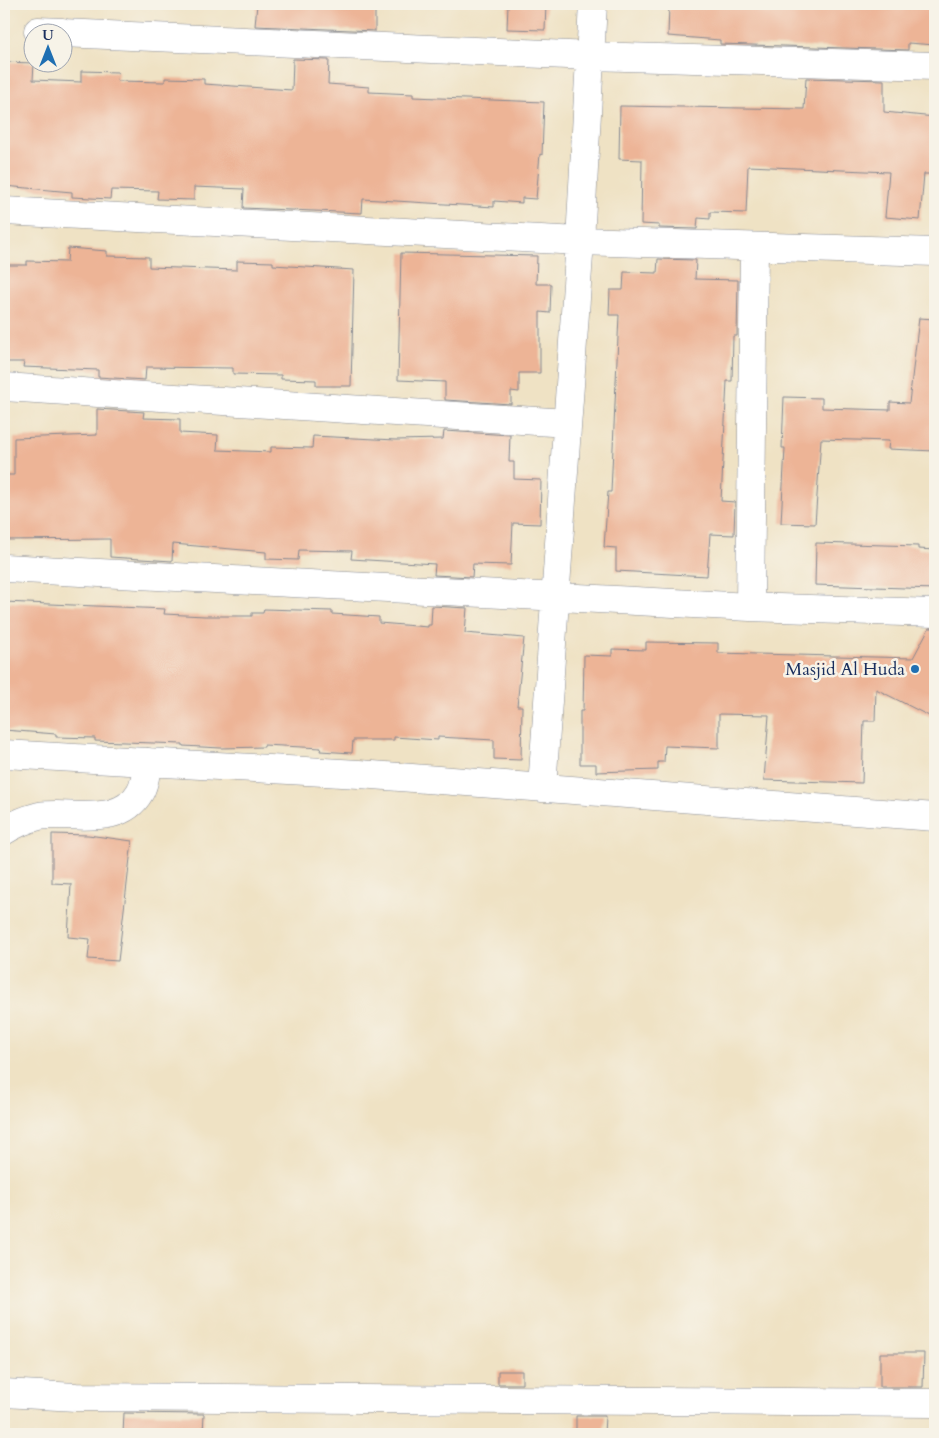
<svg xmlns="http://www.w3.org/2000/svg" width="939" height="1438" font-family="Cardo,serif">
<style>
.building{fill:#edb496}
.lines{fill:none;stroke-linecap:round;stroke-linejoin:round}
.minor-casing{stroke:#858891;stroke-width:29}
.minor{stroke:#fff;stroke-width:28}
.poi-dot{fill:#1f6fb2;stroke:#f7f3e8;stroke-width:2}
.labels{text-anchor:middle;stroke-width:5;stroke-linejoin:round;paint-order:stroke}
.poi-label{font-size:18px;fill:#1b2f5e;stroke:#f7f3e8;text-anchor:end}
</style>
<rect width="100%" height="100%" fill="#f7f3e8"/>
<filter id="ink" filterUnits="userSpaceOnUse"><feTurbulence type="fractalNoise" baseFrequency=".02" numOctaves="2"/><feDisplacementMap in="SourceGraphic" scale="10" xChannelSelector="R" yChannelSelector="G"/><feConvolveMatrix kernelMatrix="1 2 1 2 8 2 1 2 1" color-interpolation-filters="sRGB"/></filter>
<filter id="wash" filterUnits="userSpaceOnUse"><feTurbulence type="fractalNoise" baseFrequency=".0096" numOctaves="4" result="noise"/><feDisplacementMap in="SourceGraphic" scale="20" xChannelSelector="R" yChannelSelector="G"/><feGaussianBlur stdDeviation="1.12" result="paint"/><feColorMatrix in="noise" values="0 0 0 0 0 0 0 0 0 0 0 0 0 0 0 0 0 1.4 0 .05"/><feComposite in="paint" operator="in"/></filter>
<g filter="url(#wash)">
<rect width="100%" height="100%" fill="#efe2c4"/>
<g id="blocks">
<path class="building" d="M257 4H375V31L255 26Z
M508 4H546L545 30 507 29Z
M669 4H935V45L908 43V50L720 44V40L668 36Z
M293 59 329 60 328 84 369 87V92L413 94V97L544 102 542 155 540 154 536 199 522 198V203L494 201V207L363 199 362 213 243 208 244 189 194 187V200L157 199 158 191 111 190 110 199 72 197V192L4 186V62L34 63 33 80 81 82V71L118 72 117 81 165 82V78L204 79V84L292 90Z
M806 78 884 80V112L935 117V174H924L920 220 885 217 889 172 748 166 746 213 710 212V219L698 218 697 229 659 228V225L641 224 642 160 619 159 620 106 804 109Z
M68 248 107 251V256L149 257V267L237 270V261L273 262V265L354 270 351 386H316V380L281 379V375L233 374V368L146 367 145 380 98 377V370L23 367 24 362H4V265H27V261L67 262Z
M401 253 537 256 536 284H551L550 313 540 312V373H519V392L511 391V404L445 400V382L398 380Z
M658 259 696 260 695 279 738 280 737 336H733L732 381H727L721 501 735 502 734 535 710 534 707 576 616 571V548L604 547 608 492H611L619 315H609L610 290H623L624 272 657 273Z
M919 318 935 319V451L888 449 889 441 821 439 815 524 781 523 785 448H782L784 397 822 398V408L890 410V402L909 403Z
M97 409 144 412 143 418 180 419V433L218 435 217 450 271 452V447L312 448 313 436 396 440 443 439 444 431 510 435 509 462H514V479L541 480 540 524 513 523 511 565 473 564 472 577 434 575 435 564 351 559 352 551 299 550 298 560 266 559V552L173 544 172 561 110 557V539L4 540V475H14V438L97 435Z
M816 543 918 546V549L935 550V589L815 585Z
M4 602 165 609 164 614 205 616H252V613H263L264 609 332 611V614L379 617V623L428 627V625H431L432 606 467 608 465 633 524 638 517 706H522L521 760 494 759V740L438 737V740L394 737V740H353L352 753 320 751 321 748 264 745V747L221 748 183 746V744L95 741V738L56 737V734L4 730Z
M929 628H935V719L876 689 875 721H864L862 783 764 780 769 715 719 714V748L665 746 664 762H658V770L596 772V764H580V711H583L584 655 612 656V649L646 650V642L718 643V653L913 658Z
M52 834 88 835 132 841 118 961 88 959 90 939 68 937 71 884 52 883Z
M880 1353H924L923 1387H880Z
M498 1371H522V1384H498Z
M124 1413 204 1414 203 1434H123Z
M576 1416H605L604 1434H576Z"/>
</g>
</g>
<g filter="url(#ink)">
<use href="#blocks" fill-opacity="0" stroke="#858891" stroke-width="1"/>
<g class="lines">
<defs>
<path id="minor" d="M38 31 62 32
M62 33 591 56 935 66
M4 211 580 241 935 252
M4 387 567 423
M4 568 750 607 935 613
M750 607 754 247
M4 754 359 774 935 817
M542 788 580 241 593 4
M4 831C15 824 27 819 39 816 72 811 120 828 140 792 145 784 146 771 148 762
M4 1393 76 1397 935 1403"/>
</defs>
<use href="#minor" class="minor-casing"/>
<use href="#minor" class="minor"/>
</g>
</g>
<circle class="poi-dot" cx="915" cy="669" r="5"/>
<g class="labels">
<g class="poi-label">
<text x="905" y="675">Masjid Al Huda</text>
</g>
</g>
<rect width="939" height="1438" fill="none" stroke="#f7f3e8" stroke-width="20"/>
<g transform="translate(48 48)"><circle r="24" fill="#f7f3e8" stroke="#9fa5b1"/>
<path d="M0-4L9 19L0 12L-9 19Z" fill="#1f6fb2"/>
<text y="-8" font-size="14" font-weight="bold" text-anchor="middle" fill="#1b2f5e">U</text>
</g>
</svg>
